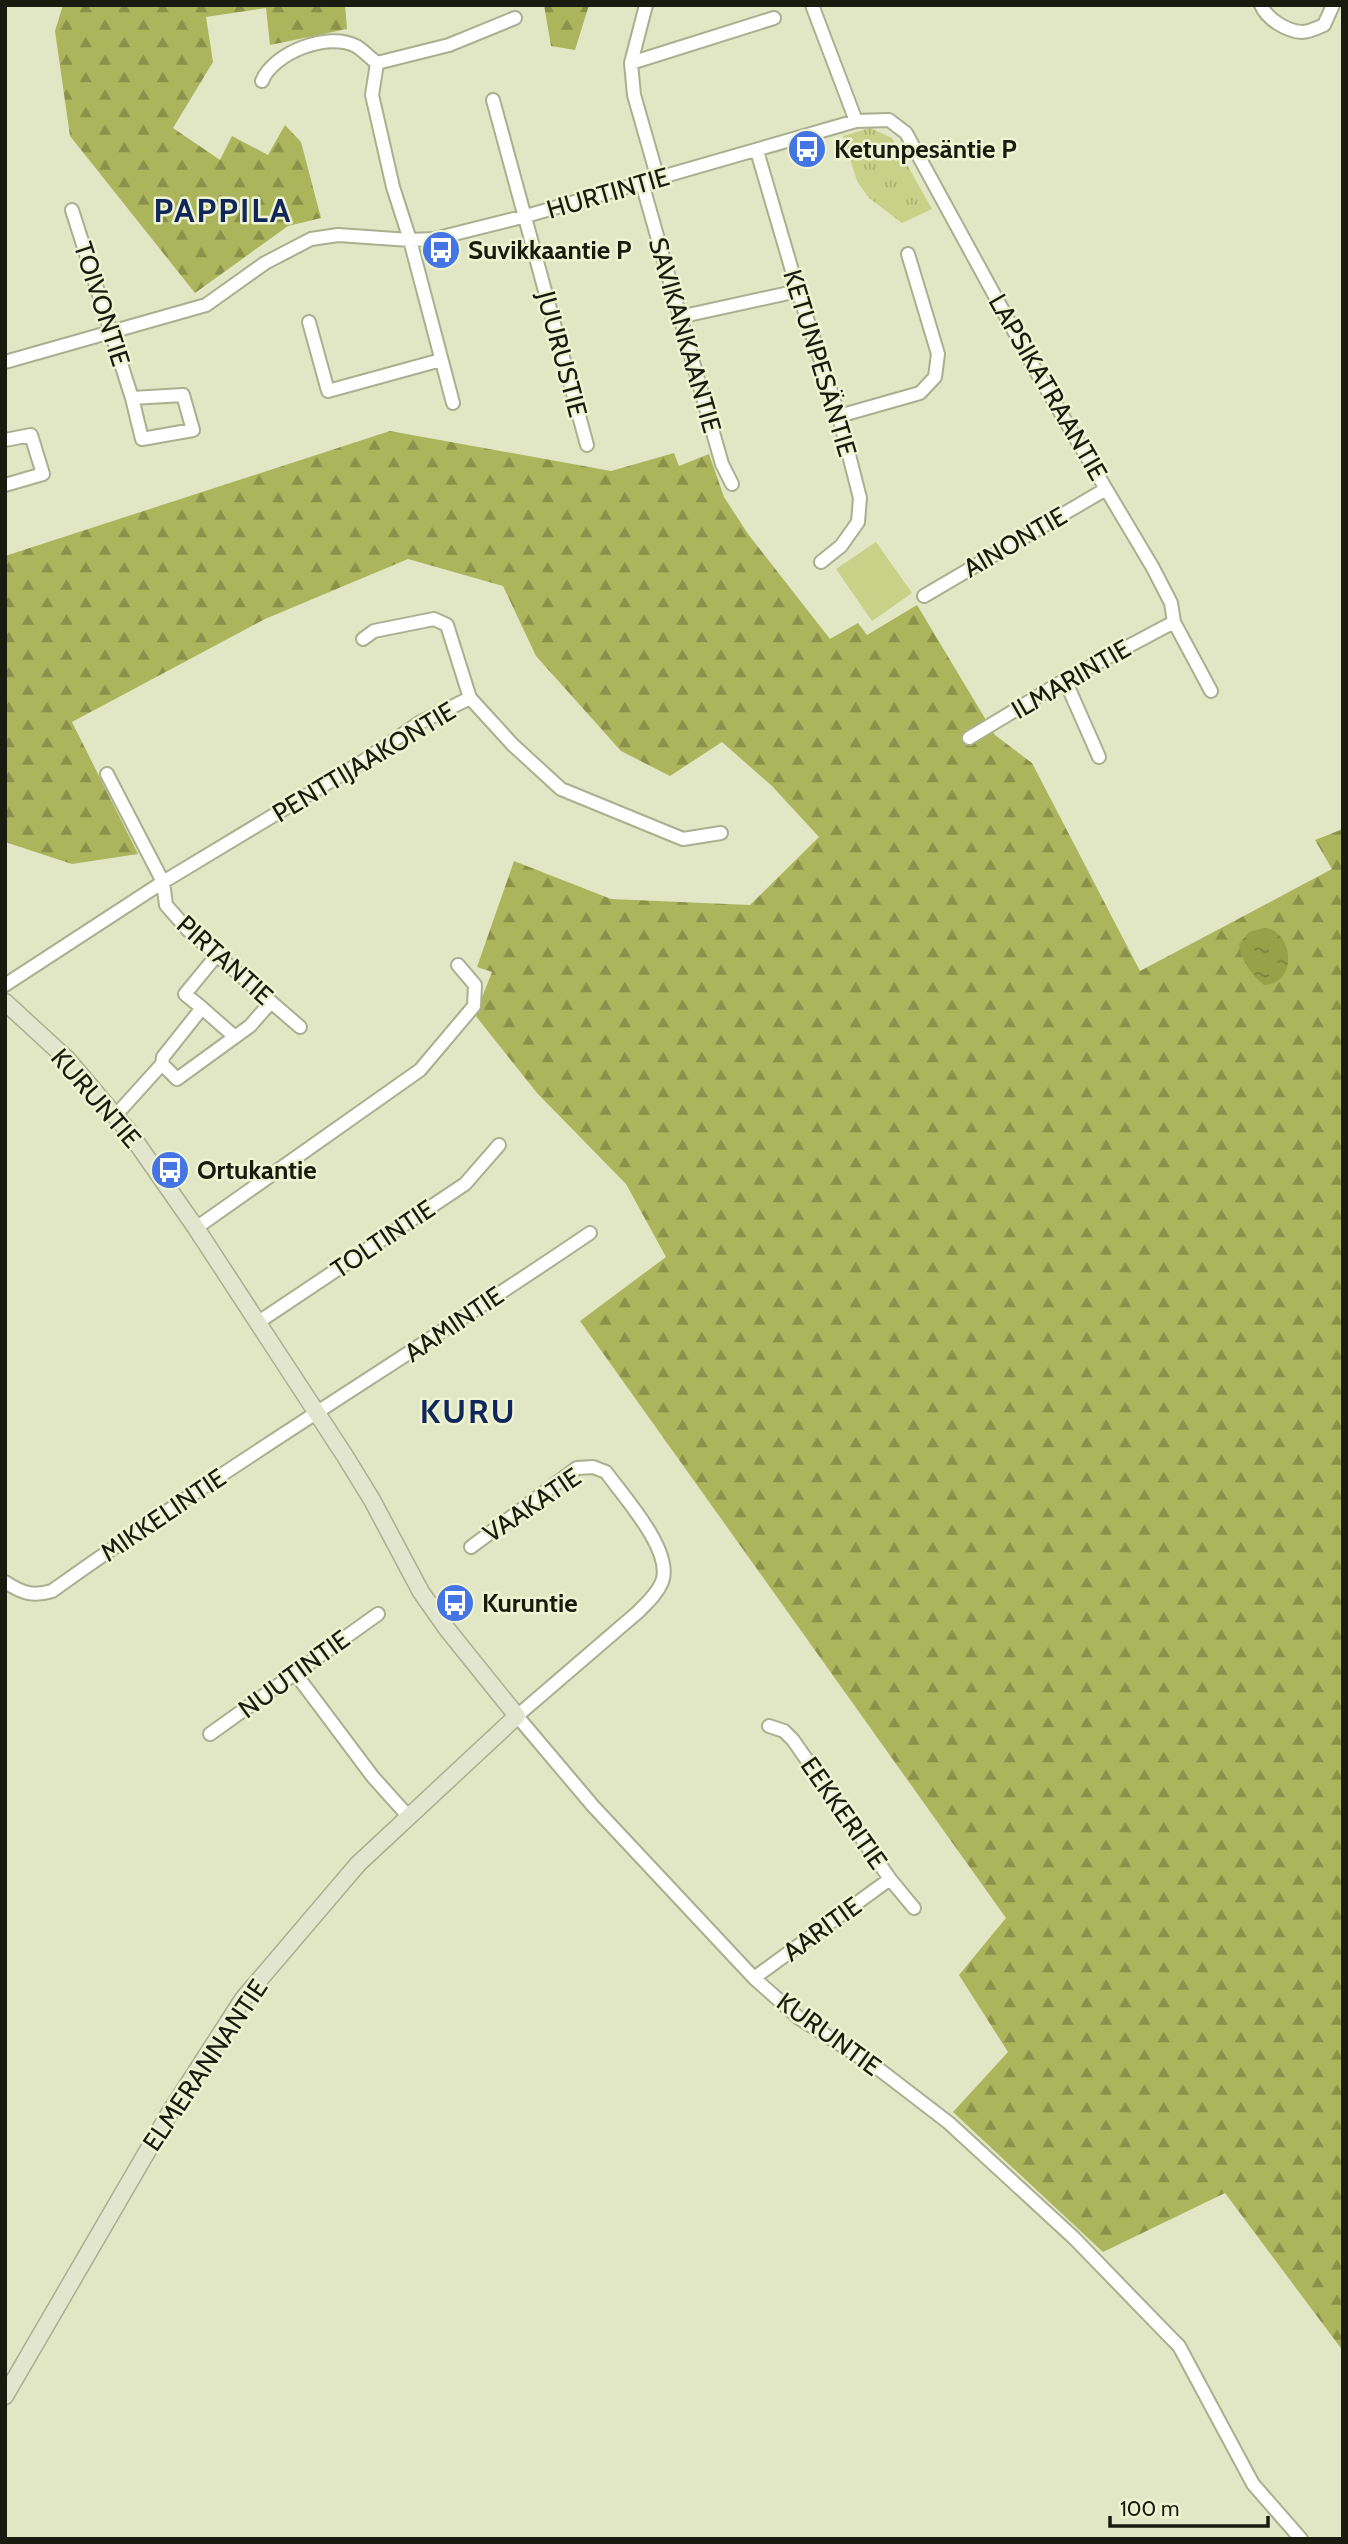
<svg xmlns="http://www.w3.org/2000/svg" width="1348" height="2544" font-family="Cabin,sans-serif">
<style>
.grass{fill:url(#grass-tufts)}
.forest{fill:url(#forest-firs)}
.pitch{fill:#c7d187}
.water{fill:url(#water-ripples)}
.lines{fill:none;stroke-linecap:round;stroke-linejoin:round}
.street-casing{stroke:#aaaf8f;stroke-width:16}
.secondary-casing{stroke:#aaaf8f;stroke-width:19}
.street{stroke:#fff;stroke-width:12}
.secondary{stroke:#e3e6ce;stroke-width:16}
.labels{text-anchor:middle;stroke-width:5;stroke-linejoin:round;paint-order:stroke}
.poi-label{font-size:26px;font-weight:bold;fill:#1a1b0f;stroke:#eef4d2;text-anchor:start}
.street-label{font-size:26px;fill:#1a1b0f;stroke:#eef4d2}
.district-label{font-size:33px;font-weight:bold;letter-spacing:2px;fill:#11265b;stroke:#eef4d2}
</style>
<defs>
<pattern id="grass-tufts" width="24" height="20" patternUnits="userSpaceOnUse" patternTransform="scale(1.75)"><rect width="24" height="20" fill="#c7d187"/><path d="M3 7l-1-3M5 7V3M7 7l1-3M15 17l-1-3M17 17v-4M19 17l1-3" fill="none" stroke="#aab373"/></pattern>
<pattern id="forest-firs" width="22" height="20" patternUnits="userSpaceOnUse" patternTransform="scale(1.75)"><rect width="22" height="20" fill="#abb55c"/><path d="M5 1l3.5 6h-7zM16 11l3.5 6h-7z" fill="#8a924a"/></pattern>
<pattern id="water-ripples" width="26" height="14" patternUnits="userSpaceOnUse" patternTransform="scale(1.75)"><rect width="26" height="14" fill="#97a147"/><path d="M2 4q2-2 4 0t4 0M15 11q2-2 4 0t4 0" fill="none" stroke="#7a823a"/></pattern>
</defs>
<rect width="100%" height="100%" fill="#e1e6c5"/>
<path class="grass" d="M870 128 892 138 932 209 902 223 869 198 857 181 843 136Z"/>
<path class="forest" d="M63 5H345L347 29 270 45 266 8 206 17 213 62 173 128 220 160 232 136 268 155 285 125 301 142 321 218 288 226 195 293 70 136 55 31Z
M544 5H589L575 50 551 46Z
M390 431 611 471 674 453 679 466 709 454 724 497 748 534 830 639 858 623 867 635 917 605 995 735 1032 763 1140 971 1332 869 1315 840 1343 829V2351L1225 2193 1103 2252 953 2112 1008 2052 959 1975 1006 1918 580 1321 666 1257 626 1184 537 1093 475 1015 492 972 477 967 514 861 611 899 750 905 819 837 772 786 722 742 670 776 621 751 536 656 503 586 408 559 265 619 72 722 138 854 72 864 5 842V556Z"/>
<path class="pitch" d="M876 542 912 593 872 621 836 569Z"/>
<path class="water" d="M1264 928C1291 928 1301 983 1264 985 1251 975 1241 960 1239 944L1249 932Z"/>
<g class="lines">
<defs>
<path id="street" d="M646 5 631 63 634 95 658 179
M812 5 856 121
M1261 5C1267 19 1286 31 1302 32 1309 32 1317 28 1324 25L1333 5
M377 63 449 45 515 18
M631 63 774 18
M262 81C273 53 328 31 356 46 363 50 370 58 377 63L372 95 393 187 410 240 453 403
M493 100 587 445
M757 151 798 291 839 416 860 498 858 522 841 546 821 562
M642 183 722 464 732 484
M72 210 132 398 183 395 193 430 142 439 132 398
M679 317 798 291
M309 322 328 391 441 360
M5 362 206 305 265 263 311 239 338 235 410 240 434 239 526 216 856 121 889 120 906 133 1037 373 1153 568 1171 603 1174 622 1211 691
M839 416 920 393 935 377 938 354 908 254
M5 440 31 435 43 474 5 485
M924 596 1106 489
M363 639 374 631 434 619 447 625 470 698
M1065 680 1099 757
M969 738 1065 680 1174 622
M107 774 163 882 166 905 188 930 300 1027
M5 985 163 882 362 762 419 723 470 698 513 745 561 789 683 839 721 833
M202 1008 235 1037
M162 1064 177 1079 250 1026 271 1002
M115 1116 162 1064 163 1057 202 1008 185 994 217 955
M196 1228 420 1070 474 1006 475 985 458 965
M257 1323 465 1184 499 1145
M471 1547 577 1468 593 1467 606 1472C623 1496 674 1551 662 1582 657 1594 647 1603 638 1612L517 1716 593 1806 754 1978 799 2018 880 2070 949 2123 1074 2238 1171 2338 1179 2346 1253 2484 1301 2539
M5 1582C22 1593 33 1597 52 1591 227 1466 412 1354 590 1233
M295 1673 373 1777 408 1816
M769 1726 784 1731 793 1740 890 1879 914 1908
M210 1734 378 1614
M754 1978 890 1879"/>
<path id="secondary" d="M5 1002 67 1059 129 1132 196 1228 345 1456 372 1500 421 1592 447 1629 517 1716 358 1864 243 1999 169 2114 5 2396"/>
</defs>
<use href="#street" class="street-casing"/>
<use href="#secondary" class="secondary-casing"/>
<use href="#street" class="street"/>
<use href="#secondary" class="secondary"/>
</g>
<defs>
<symbol id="bus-disc" viewBox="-11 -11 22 22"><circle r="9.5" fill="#4574e5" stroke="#eef4d2"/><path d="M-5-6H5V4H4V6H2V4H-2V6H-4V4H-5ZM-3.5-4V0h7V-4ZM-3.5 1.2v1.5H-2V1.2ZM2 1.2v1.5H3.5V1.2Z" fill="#fff"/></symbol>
</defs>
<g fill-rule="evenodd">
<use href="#bus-disc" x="785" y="127" width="44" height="44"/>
<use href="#bus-disc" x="419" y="228" width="44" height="44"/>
<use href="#bus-disc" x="148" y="1148" width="44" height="44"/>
<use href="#bus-disc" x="433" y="1581" width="44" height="44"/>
</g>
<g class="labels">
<g class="poi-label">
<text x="834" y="158">Ketunpesäntie P</text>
<text x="468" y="259">Suvikkaantie P</text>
<text x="197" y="1179">Ortukantie</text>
<text x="482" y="1612">Kuruntie</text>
</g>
<g class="street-label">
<text transform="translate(608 193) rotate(-16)" y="9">HURTINTIE</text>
<text transform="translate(102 304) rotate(72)" y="9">TOIVONTIE</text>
<text transform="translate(685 335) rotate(74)" y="9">SAVIKANKAANTIE</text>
<text transform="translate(562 354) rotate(75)" y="9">JUURUSTIE</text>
<text transform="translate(820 363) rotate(73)" y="9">KETUNPESÄNTIE</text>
<text transform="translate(1048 387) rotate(60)" y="9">LAPSIKATRAANTIE</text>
<text transform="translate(1015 542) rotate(-30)" y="9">AINONTIE</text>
<text transform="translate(1071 679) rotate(-30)" y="9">ILMARINTIE</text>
<text transform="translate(364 762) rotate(-31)" y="9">PENTTIJAAKONTIE</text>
<text transform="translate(225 960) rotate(42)" y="9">PIRTANTIE</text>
<text transform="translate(96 1098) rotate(49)" y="9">KURUNTIE</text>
<text transform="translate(383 1239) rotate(-34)" y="9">TOLTINTIE</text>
<text transform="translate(454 1324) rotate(-34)" y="9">AAMINTIE</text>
<text transform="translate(532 1505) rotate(-34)" y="9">VAAKATIE</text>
<text transform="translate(163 1515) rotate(-34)" y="9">MIKKELINTIE</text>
<text transform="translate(294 1674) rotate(-36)" y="9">NUUTINTIE</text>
<text transform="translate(844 1813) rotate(55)" y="9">EEKKERITIE</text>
<text transform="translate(822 1929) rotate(-36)" y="9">AARITIE</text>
<text transform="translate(829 2034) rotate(36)" y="9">KURUNTIE</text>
<text transform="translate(205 2065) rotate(-56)" y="9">ELMERANNANTIE</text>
</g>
<g class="district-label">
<text x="223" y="222">PAPPILA</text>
<text x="468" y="1423">KURU</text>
</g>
</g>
<rect width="1348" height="2544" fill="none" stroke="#1a1b0f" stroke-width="14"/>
<path d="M1110 2516v10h158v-10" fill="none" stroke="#1a1b0f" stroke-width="3.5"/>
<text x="1120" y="2516" font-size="21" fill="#1a1b0f" stroke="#eef4d2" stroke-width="5" paint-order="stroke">100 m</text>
</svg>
